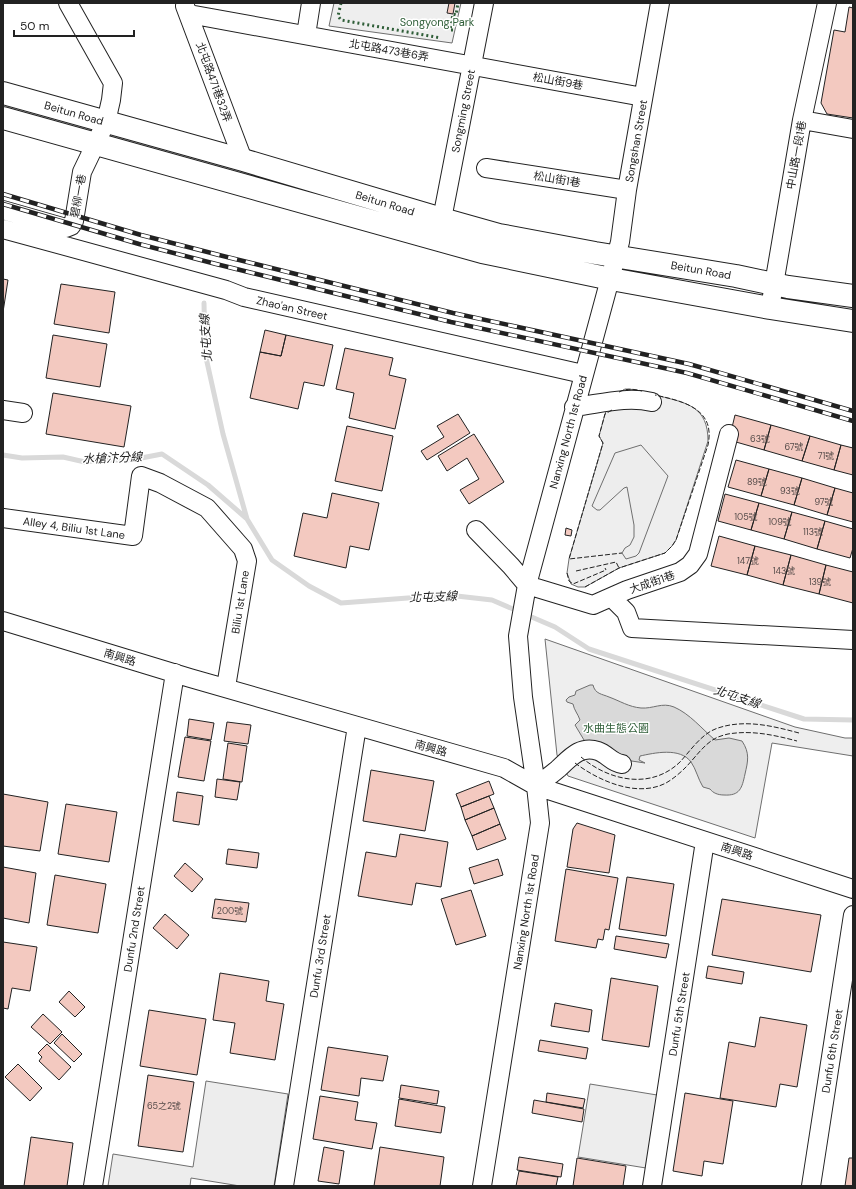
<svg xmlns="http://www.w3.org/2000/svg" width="856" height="1189" font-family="'DM Sans','Noto Sans TC',sans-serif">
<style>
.green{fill:#eee;stroke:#6f6f6f}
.parking{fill:#ededed;stroke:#6f6f6f}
.water{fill:#d9d9d9;stroke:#6f6f6f}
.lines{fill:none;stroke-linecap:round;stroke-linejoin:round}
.stream{stroke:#d9d9d9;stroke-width:5}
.building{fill:#f3c9c0;stroke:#222}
.minor-casing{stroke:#222;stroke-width:20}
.major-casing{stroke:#222;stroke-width:24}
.minor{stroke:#fff;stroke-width:18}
.major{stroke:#fff;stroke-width:22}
.rail-casing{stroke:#222;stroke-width:4.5}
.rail{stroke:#fff;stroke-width:3;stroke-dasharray:9;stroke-linecap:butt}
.hedge{stroke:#2f5e38;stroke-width:3;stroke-dasharray:2 3;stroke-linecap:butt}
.fence{stroke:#222;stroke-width:1;stroke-dasharray:5 2;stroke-linecap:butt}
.labels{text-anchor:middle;stroke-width:3;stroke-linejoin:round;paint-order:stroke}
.number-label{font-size:9px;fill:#564c4a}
.park-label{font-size:11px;fill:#2f5e38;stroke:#fff}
.street-label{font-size:11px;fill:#222;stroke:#fff}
.water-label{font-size:12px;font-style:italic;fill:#222;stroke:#fff}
</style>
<rect width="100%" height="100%" fill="#fff"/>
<path class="green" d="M334 3H461L452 43 329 26Z
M625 389C637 389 648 393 659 396 688 403 708 407 708 441L676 540 672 546 665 553 619 568 585 587H578L571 584 567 573 569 559 603 443 599 436 605 414 611 398 615 395Z
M545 639 795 727 845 738H853V756L772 743 755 838 568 776 557 755Z"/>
<path class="parking" d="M641 445 668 476 639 553 636 556 626 559 622 553 625 548 630 545 634 537V525L627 487 624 488 600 510H597L592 506 615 453Z
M206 1081 288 1094 274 1186H240L191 1178 190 1186H108L113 1154 193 1167Z
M590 1084 657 1095 646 1168 578 1157Z"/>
<path class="water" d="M590 685H593C595 694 602 694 609 697 620 701 629 707 641 708 653 709 662 702 674 707 690 714 701 728 715 740L729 738 742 741C750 753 748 761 745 774 742 788 740 796 724 795 718 795 713 793 710 789L703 787C698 779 696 769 691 762 680 747 654 753 640 756L639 760 645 763 625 760 587 745 575 725 580 720C578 714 574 710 573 704L567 702 566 700 569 697 575 695 576 691Z"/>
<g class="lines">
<path class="stream" d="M204 303 205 353 223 434 247 519 272 560 309 586 341 603 448 595 492 600 555 627 589 649 804 719 853 720
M3 455 22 458 63 457 85 462 99 460H131L162 454 208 485 246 518"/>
</g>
<path class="building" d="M449 3H455L453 14 447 13Z
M849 7 853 8V118L827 114 821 103 834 30 845 32Z
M3 279 8 280 3 312Z
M61 284 115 292 109 333 54 324Z
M265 330 286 335 281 356 260 352Z
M53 335 107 344 100 387 46 378Z
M286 335 333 345 324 386 304 382 298 409 250 398 260 352 281 356Z
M345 348 393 358 389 375 406 379 395 429 349 418 354 393 336 389Z
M53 393 131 406 124 447 46 434Z
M458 414 470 433 427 460 421 451 444 437 437 426Z
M735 415 771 425 764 450 729 440Z
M771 425 810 436 802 461 764 450Z
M347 426 393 436 382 491 335 481Z
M474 434 504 482 469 504 460 490 479 479 467 458 447 471 438 456Z
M810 436 841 445 834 470 802 461Z
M841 445 853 448V475L834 470Z
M736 460 769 469 761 496 728 487Z
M769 469 802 478 794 505 761 496Z
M802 478 835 488 827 515 794 505Z
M835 488 853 493V522L827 515Z
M332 493 379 503 369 550 350 546 346 568 294 556 303 513 327 518Z
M725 494 759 503 751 530 718 521Z
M759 503 792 512 784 539 751 530Z
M792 512 825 521 817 549 784 539Z
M825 521 853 529V548L850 558 817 549Z
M566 528 572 530 571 536 565 535Z
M719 536 755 546 747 575 711 566Z
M755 546 791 555 783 585 747 575Z
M791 555 826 565 819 594 783 585Z
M826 565 853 572V603L819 594Z
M189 719 214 723 211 740 187 736Z
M227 722 251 725 248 744 224 741Z
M185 737 211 741 204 781 178 777Z
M228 743 247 746 242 782 223 779Z
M371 770 434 781 425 831 363 821Z
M217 779 240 782 237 800 215 797Z
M489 781 494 794 461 807 456 794Z
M177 792 203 796 199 825 173 821Z
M3 794 48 802 40 851 3 846Z
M489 796 494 808 465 820 461 807Z
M66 804 117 812 109 862 58 854Z
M494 808 500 824 472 836 465 820Z
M577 823 615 835 609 873 567 867 573 829Z
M500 824 506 839 477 850 472 836Z
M400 834 448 842 441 887 416 883 412 905 358 896 366 852 396 857Z
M228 849 259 853 257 868 226 864Z
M498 859 503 875 474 884 469 868Z
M185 863 203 879 192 892 174 876Z
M3 867 36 873 29 923 3 918Z
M566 869 618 878 609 930 605 929 603 940 598 939 596 948 555 941Z
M55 875 106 884 98 933 47 925Z
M627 877 674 884 666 936 619 929Z
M471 890 486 936 456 945 441 899Z
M215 899 249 903 246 922 212 918Z
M722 899 821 915 811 972 712 955Z
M165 914 189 935 177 949 153 928Z
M616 936 669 944 666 958 614 949Z
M3 942 37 947 30 991 12 988 8 1009 3 1008Z
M708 966 744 972 742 984 706 978Z
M220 973 269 981 266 1001 284 1004 275 1060 230 1053 235 1023 213 1020Z
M611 978 658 986 649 1047 602 1040Z
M69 991 85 1007 75 1017 59 1002Z
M555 1003 592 1010 589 1032 551 1026Z
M149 1010 206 1019 197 1075 140 1066Z
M43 1014 62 1032 50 1044 31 1027Z
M760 1017 807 1025 797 1087 780 1084 776 1107 720 1098 729 1042 755 1047Z
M62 1034 82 1054 74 1062 54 1043Z
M540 1040 588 1048 586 1059 538 1051Z
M47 1044 71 1067 59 1080 39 1061 42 1057 38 1053Z
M328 1047 388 1056 383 1081 361 1078 359 1096 321 1090Z
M18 1064 42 1088 30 1101 5 1077Z
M148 1075 194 1082 183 1152 138 1146Z
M401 1085 439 1091 437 1104 399 1098Z
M547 1093 585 1099 583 1108 546 1102Z
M685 1093 733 1101 723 1164 704 1161 702 1176 673 1171Z
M320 1096 358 1102 355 1120 377 1123 372 1149 313 1139Z
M399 1099 445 1107 441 1133 395 1126Z
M534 1100 584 1109 582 1122 532 1113Z
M31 1137 73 1143 67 1186H24Z
M324 1147 344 1151 339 1184 318 1181Z
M380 1147 444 1157 440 1186H374Z
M519 1157 563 1164 561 1177 517 1170Z
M577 1158 626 1166 623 1186H573Z
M849 1158H853V1186H845Z
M519 1171 558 1177 556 1186H516Z"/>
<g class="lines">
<defs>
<path id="minor" d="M185 6 243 160
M189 14 643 97
M306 35 311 3
M802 120 853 129
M486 168 627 190
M3 210 66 228 71 226 74 221 82 172 106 122 111 100 113 83 68 3
M442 219 484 3
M3 229 226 290 244 297 583 374
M770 308 802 120 827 3
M574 407C600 404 626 396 652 402
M3 410 23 413
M3 518 133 536 141 476 160 483 207 508 243 549 247 561 226 687
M476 530 511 566 527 585
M527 585 593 605 627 590 680 572 690 565 698 554 729 434
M611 597 626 612 632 628 853 640
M3 621 190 678 504 768 536 786 853 889
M536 786C544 780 551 775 558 769 570 758 580 745 598 751 607 754 612 763 622 764
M93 1186 175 673
M284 1186 357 726
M482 1186 540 823 536 786 523 697 518 636 527 585 620 242 627 190 660 3
M652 1186 705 841
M811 1186 853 915"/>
<path id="major" d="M3 93 243 160 442 219 499 235 595 253 736 276 788 287 853 296
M3 118 482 252 611 279 770 308 853 321"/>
</defs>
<use href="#minor" class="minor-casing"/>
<use href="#major" class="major-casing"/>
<use href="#minor" class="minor"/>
<use href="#major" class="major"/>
<defs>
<path id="rail" d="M3 194 141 235 219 255 453 313 689 364 853 411
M3 204 139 244 216 264 451 322 687 373 853 421"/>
</defs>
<use href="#rail" class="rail-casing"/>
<use href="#rail" class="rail"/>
<path class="hedge" d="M341 3 338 16 341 20 441 38
M453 30H450L453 14 456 15 458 3"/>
<path class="fence" d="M619 392C627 388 634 389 642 391
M612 410 605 414 599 436 603 443 569 559 622 553
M576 571 616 562 619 568
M567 573 569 581 573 584 606 570 605 568
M585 587 619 568 665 553 672 546 676 540 708 445C716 408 682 401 655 395
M581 757C609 781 651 790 680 762 691 750 702 733 718 728 745 719 773 726 799 733
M575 763C599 781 637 798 666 783 673 779 680 773 685 768 695 758 704 744 716 738 720 736 724 735 728 734 752 730 774 735 797 741"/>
</g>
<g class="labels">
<g class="number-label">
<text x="760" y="442">63號</text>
<text x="794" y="450">67號</text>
<text x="826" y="459">71號</text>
<text x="757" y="485">89號</text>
<text x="790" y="494">93號</text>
<text x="824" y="505">97號</text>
<text x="746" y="520">105號</text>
<text x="780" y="525">109號</text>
<text x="813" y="535">113號</text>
<text x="748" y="564">147號</text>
<text x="784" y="574">143號</text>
<text x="820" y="585">139號</text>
<text x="230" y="914">200號</text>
<text x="164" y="1109">65之2號</text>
</g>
<g class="park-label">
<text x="437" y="26">Songyong Park</text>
<text x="616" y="732">水曲生態公園</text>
</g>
<g class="street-label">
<text transform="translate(389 50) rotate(10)" y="4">北屯路473巷6弄</text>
<text transform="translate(558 81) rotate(10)" y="4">松山街9巷</text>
<text transform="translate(214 82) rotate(70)" y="4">北屯路471巷32弄</text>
<text transform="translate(463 111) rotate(-79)" y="4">Songming Street</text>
<text transform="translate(74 113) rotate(16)" y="4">Beitun Road</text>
<text transform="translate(636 141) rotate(-80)" y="4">Songshan Street</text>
<text transform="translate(796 155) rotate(-80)" y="4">中山路一段1巷</text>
<text transform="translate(557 179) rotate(9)" y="4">松山街1巷</text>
<text transform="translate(78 196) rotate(-80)" y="4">碧柳一巷</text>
<text transform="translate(385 203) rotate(17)" y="4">Beitun Road</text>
<text transform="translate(701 270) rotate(10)" y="4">Beitun Road</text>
<text transform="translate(292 308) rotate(13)" y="4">Zhao'an Street</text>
<text transform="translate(568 432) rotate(-75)" y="4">Nanxing North 1st Road</text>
<text transform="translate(74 528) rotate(8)" y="4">Alley 4, Biliu 1st Lane</text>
<text transform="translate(652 582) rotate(-19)" y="4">大成街1巷</text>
<text transform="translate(240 602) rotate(-81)" y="4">Biliu 1st Lane</text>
<text transform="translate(120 657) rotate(17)" y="4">南興路</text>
<text transform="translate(431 748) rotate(16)" y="4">南興路</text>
<text transform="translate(737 851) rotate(18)" y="4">南興路</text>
<text transform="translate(526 912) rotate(-81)" y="4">Nanxing North 1st Road</text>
<text transform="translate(134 929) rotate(-81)" y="4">Dunfu 2nd Street</text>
<text transform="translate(320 956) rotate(-81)" y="4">Dunfu 3rd Street</text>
<text transform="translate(679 1014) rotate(-81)" y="4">Dunfu 5th Street</text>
<text transform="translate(832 1051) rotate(-81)" y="4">Dunfu 6th Street</text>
</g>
<g class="water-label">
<text transform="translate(206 338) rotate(-94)" y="4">北屯支線</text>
<text transform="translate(112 458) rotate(-2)" y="4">水槍汴分線</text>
<text transform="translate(433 597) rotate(-2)" y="4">北屯支線</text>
<text transform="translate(737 697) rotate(18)" y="4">北屯支線</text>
</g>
</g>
<rect width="856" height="1189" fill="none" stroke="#222222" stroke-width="8"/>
<path d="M14 30v6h120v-6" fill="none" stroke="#222222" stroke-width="2"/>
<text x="20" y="30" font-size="12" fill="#222222" stroke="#ffffff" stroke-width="3" paint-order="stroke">50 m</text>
</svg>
